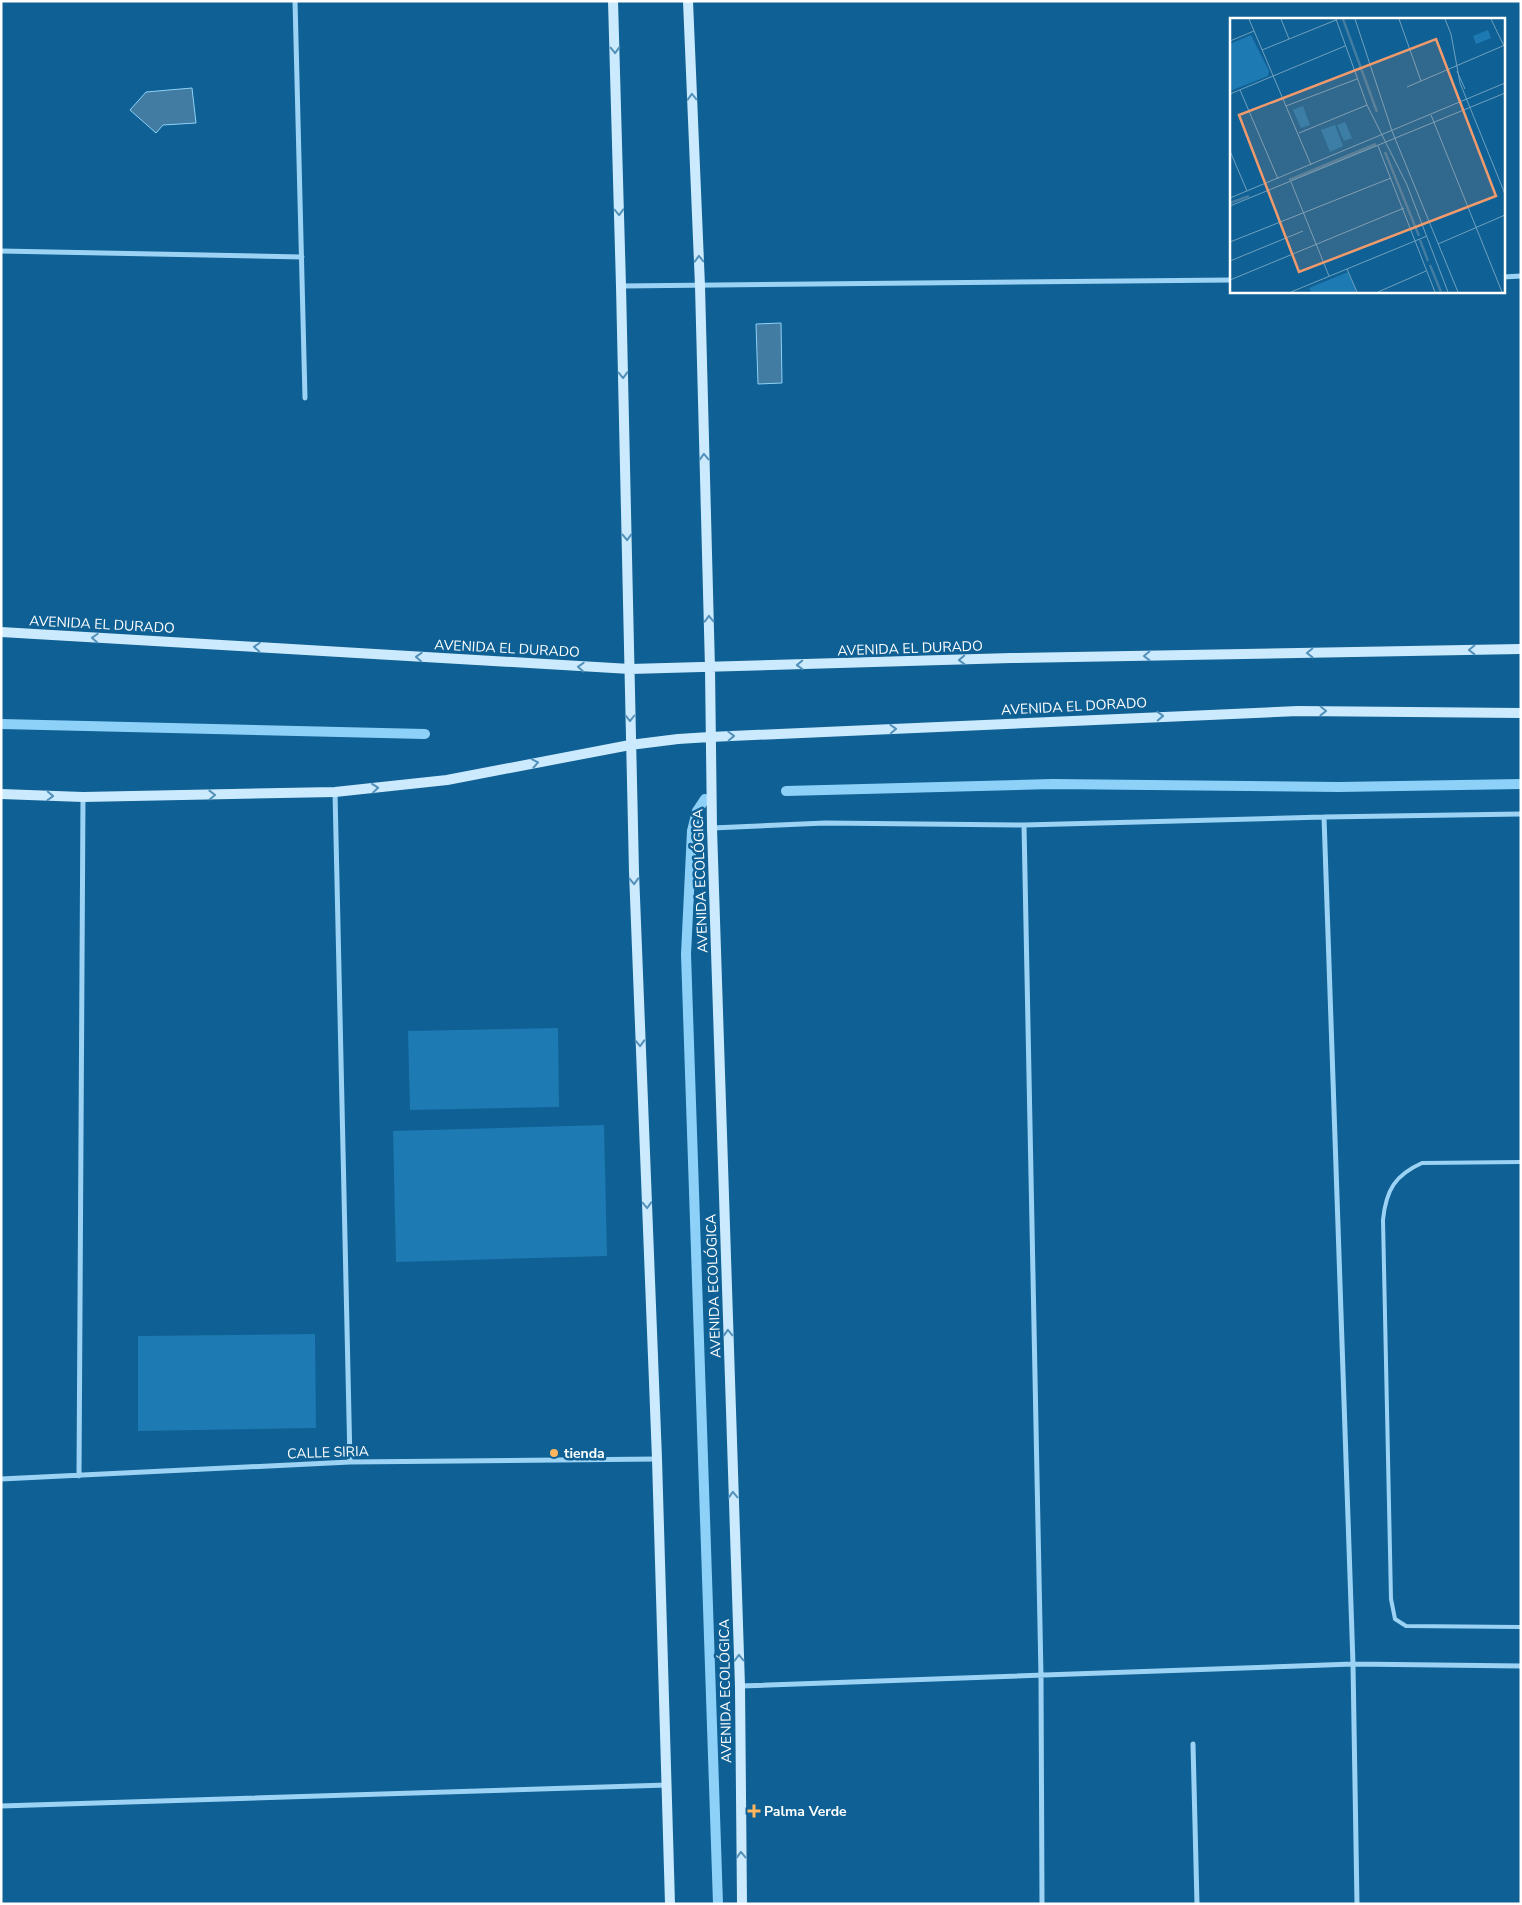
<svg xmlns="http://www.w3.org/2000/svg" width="1522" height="1905" font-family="'Nunito Sans',sans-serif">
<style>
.green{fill:#1e7ab2}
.water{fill:#437ca2;stroke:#8ed1f8}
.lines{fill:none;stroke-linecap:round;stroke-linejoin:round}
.stream{stroke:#8ed1f8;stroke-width:10}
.lane{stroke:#9cd3f4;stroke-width:4}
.street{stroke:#9cd3f4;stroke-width:5}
.secondary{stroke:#cceafd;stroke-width:10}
.oneway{stroke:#5190b9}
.poi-dot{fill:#ffb65f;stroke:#0f6094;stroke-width:2}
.labels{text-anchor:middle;stroke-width:5;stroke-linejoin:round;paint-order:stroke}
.street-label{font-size:14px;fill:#fff;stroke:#0f6094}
.poi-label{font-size:14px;font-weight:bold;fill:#fff;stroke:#0f6094;text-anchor:start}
.inset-river{fill:none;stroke:#437ca2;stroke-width:2.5}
.inset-road{fill:none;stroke:#6fa0bf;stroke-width:1}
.view{fill:#f19b6d;fill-opacity:0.15;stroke:#f19b6d;stroke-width:2.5}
.inset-edge{fill:none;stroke:#fff;stroke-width:2.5}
</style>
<rect width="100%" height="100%" fill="#0f6094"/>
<path class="green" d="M558 1028 559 1107 410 1110 408 1031Z
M604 1125 607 1256 396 1262 393 1131Z
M315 1334 316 1428 138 1431V1336Z"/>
<path class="water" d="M192 88 196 123 163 125 156 133 130 110 146 92Z
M781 323 782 383 758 384 756 324Z"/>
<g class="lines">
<path class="stream" d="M1 724 425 734
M786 791 1052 784 1339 787 1521 784
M705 799 697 811 692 831 686 954 718 1904"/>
<path class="lane" d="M1521 1162 1422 1163C1395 1175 1386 1190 1383 1220L1391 1599 1395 1619 1406 1626 1521 1627"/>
<path class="street" d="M295 1 305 398
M1 251 302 257
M1503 277 1521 276
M621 286 1231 280
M335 792 350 1462
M1324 817 1353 1664 1357 1904
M1024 825 1041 1676 1042 1904
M712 828 825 823 1024 825 1324 817 1521 814
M79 1476 83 797
M1 1479 350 1462 657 1459
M740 1686 1353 1664 1521 1666
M1193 1744 1197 1904
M1 1806 667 1785"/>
<path class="secondary" d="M613 1 621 286 634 872 657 1459 670 1904
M688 1 700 286 710 668 712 828 740 1686 742 1904
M1 632 630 669 1011 658 1521 649
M1 794 83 797 335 792 447 780 630 745 678 739 710 737 1298 711 1521 713"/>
</g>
<defs><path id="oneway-chevron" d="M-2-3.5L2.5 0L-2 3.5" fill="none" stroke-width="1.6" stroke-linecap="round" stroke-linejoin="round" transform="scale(1.25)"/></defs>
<g class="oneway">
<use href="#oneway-chevron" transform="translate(615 50) rotate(88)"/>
<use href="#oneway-chevron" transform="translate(692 97) rotate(-92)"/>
<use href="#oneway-chevron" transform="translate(619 212) rotate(88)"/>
<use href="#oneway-chevron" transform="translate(699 259) rotate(-92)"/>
<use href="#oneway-chevron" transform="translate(623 375) rotate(89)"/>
<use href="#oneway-chevron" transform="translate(704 457) rotate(-92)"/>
<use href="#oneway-chevron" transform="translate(627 537) rotate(89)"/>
<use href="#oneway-chevron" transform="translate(709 619) rotate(-92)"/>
<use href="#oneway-chevron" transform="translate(95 638) rotate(-177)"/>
<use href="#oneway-chevron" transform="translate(257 647) rotate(-177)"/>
<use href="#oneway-chevron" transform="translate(1472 650) rotate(179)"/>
<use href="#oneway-chevron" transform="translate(1310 653) rotate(179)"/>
<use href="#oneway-chevron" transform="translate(1147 656) rotate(179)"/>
<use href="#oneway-chevron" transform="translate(419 657) rotate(-177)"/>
<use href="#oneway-chevron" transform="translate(962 660) rotate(178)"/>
<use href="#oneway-chevron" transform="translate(800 665) rotate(178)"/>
<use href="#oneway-chevron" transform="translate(581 667) rotate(-177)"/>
<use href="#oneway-chevron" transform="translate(1323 711) rotate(1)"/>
<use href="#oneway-chevron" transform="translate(1160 716) rotate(-2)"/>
<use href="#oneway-chevron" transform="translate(630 718) rotate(90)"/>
<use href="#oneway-chevron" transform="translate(893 729) rotate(-3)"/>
<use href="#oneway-chevron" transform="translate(731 736) rotate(-2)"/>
<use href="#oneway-chevron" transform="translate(535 763) rotate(-11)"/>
<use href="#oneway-chevron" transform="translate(375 788) rotate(-6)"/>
<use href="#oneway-chevron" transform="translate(212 795) rotate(-1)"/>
<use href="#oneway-chevron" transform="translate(50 796) rotate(2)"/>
<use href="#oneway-chevron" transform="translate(634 881) rotate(88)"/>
<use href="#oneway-chevron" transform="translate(640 1043) rotate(88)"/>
<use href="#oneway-chevron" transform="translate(647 1205) rotate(88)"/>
<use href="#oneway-chevron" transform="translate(728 1333) rotate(-92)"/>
<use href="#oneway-chevron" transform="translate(733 1495) rotate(-92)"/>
<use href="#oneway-chevron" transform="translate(739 1658) rotate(-92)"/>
<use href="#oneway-chevron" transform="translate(741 1855) rotate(-91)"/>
</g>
<g class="poi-dot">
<circle cx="554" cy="1453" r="5"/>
<path d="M751.5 1803.5h5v5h5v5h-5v5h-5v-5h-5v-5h5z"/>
</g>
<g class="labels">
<g class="street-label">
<text transform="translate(102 624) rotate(3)" y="5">AVENIDA EL DURADO</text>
<text transform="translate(507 648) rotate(3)" y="5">AVENIDA EL DURADO</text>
<text transform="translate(910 648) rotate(-2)" y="5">AVENIDA EL DURADO</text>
<text transform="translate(1074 706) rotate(-3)" y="5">AVENIDA EL DORADO</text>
<text transform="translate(700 881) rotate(-92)" y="5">AVENIDA ECOLÓGICA</text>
<text transform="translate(713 1286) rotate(-92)" y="5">AVENIDA ECOLÓGICA</text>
<text transform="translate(328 1452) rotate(-2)" y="5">CALLE SIRIA</text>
<text transform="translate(725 1691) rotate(-91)" y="5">AVENIDA ECOLÓGICA</text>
</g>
<g class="poi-label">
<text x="564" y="1458">tienda</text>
<text x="764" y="1816">Palma Verde</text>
</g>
</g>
<g transform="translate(1230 18)">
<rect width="275" height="275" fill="#0f6094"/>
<path d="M258 12 261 20 246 26 243 18ZM21 17 39 53 38 58 0 73V26ZM73 88 80 107 71 110 63 92ZM115 104 122 120 114 123 107 107ZM105 107 113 128 100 134 91 112ZM118 254 127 274H81L79 270Z" fill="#1e7ab2"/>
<path class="inset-river" d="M113 1 147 94M155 134 189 218M59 162 146 126M0 185 19 178M190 222 198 243M200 247 211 274"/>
<path class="inset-road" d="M19 1 81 147M51 1 59 21M106 1 137 87 177 167 218 274M125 1 162 113 228 274M169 1 191 63M215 1 221 16 230 65 275 176M261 1 274 28M0 23 24 13M32 32 106 2M227 53 235 71M177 69 275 27M10 72 48 161M0 76 115 28M56 88 127 61M201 97 272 274M69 115 137 87M148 128 205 274M0 133 17 173M61 164 99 258M0 180 275 65M0 188 275 75M0 224 161 160M208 226 275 197M0 243 73 213M117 251 127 274M0 262 174 190M61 274 197 218M148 274 196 253"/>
<path class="view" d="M206 21 266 178 69 254 9 97Z"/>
<rect width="275" height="275" class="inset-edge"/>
</g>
<rect width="1522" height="1905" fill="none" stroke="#ffffff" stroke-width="5"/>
</svg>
